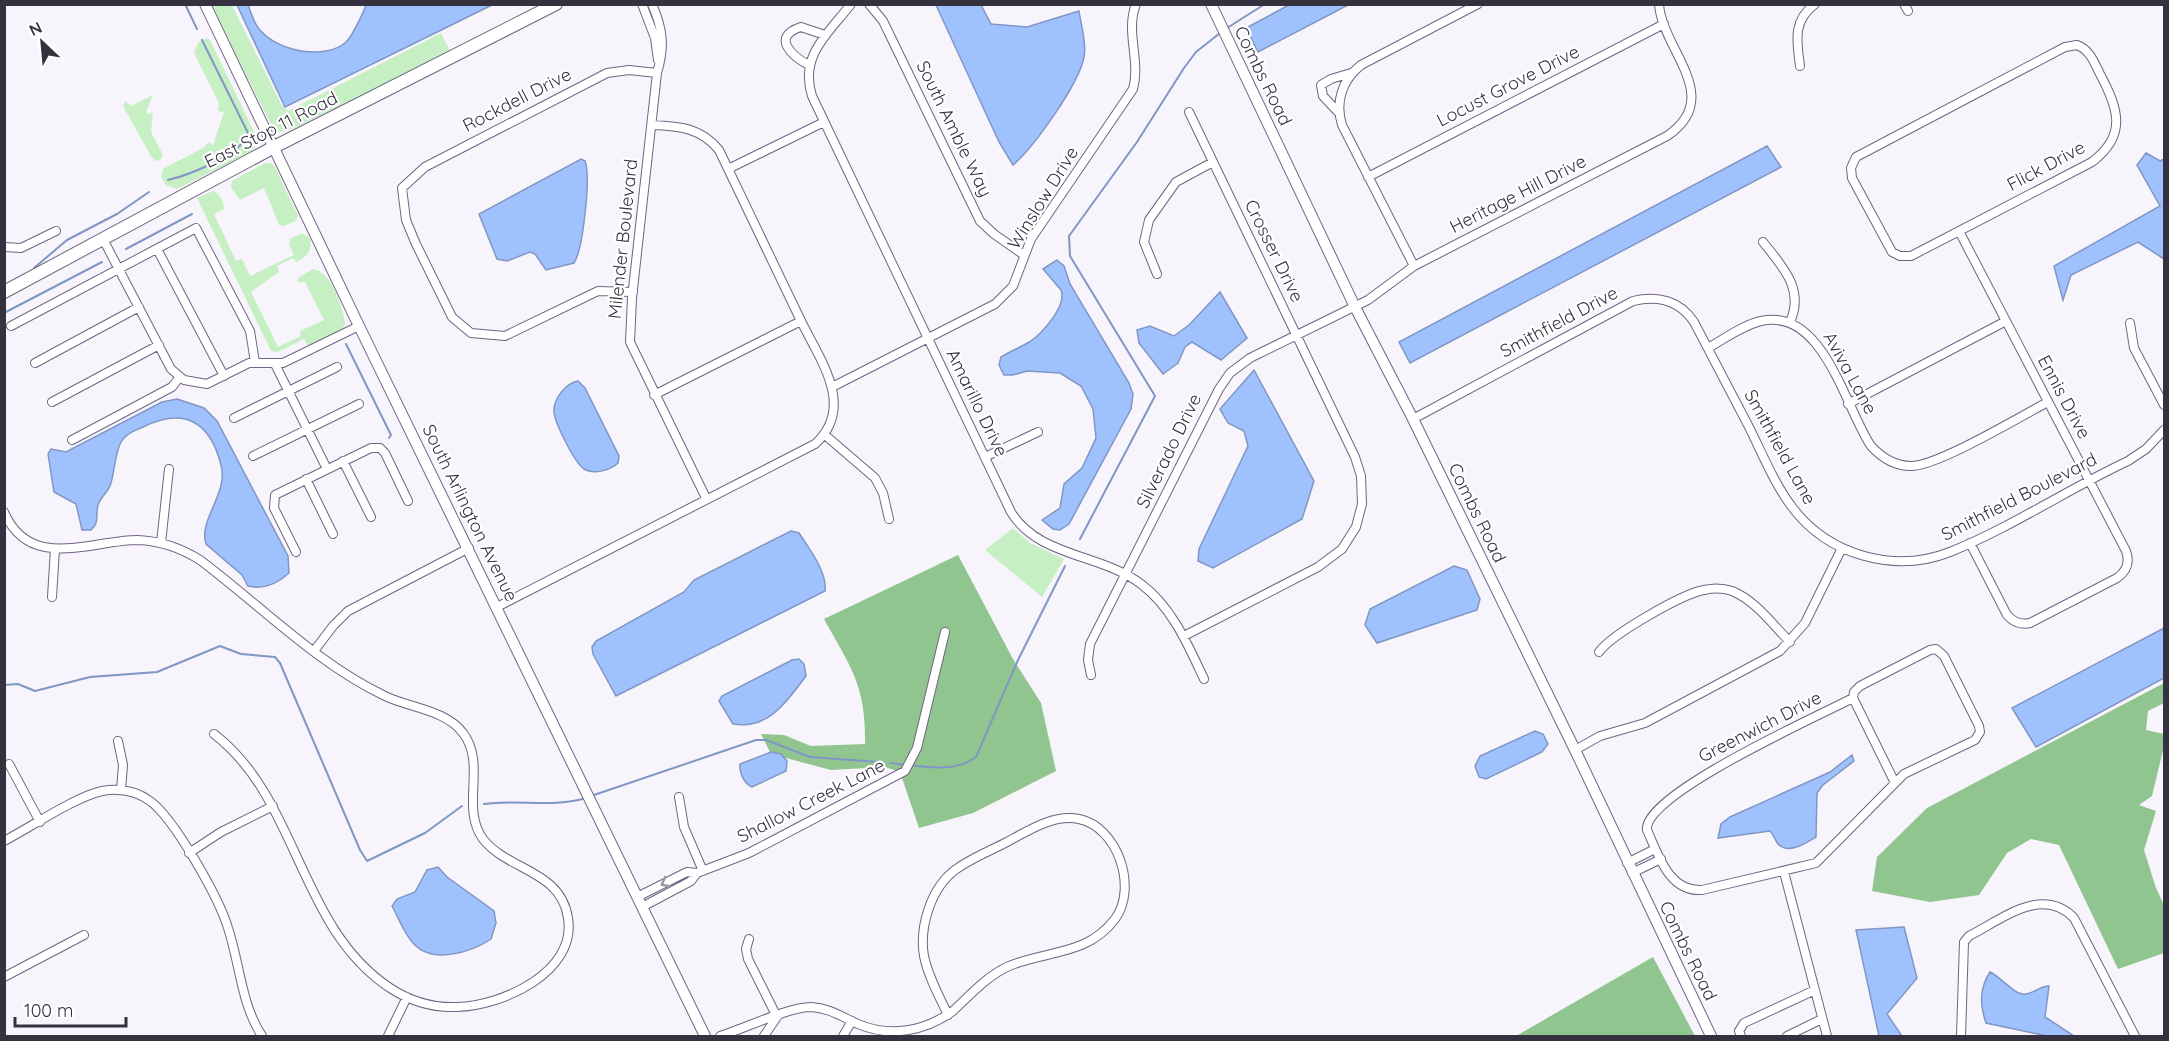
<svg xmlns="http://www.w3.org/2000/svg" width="2169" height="1041" font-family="Quicksand,sans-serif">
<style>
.green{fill:#c6f0c4}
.forest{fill:#90c58f}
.water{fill:#9fc2fe;stroke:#8096c4;stroke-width:1.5}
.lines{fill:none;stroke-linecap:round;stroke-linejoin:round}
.stream{stroke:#8096c4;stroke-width:2}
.minor-casing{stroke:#706482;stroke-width:10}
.tertiary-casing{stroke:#706482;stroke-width:12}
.secondary-casing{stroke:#706482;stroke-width:14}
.minor{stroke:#fff;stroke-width:8}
.tertiary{stroke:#fff;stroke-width:10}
.secondary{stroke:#fff;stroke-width:12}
.oneway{stroke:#9a989e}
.labels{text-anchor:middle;stroke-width:4.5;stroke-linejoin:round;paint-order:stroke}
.street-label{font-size:18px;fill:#36313e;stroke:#fff}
</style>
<rect width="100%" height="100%" fill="#f7f4fb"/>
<path class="green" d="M210 5H232L281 104 288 111 441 33 451 53 290 130 279 132 274 130Z
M206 38 210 40 257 138 253 151 177 189 166 185 161 177 163 169 205 147 208 142 213 145 224 112 218 111 219 103 194 53 198 43Z
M153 95 146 112 150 114 153 110 151 132 163 155 160 160 156 161 152 158 123 106 125 101 131 106Z
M265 163H271L275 167 298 216 295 221 284 226 279 225 264 188 240 200 231 187 232 181Z
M213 191C220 193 224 202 224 209L214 214 236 261 242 259 250 276 294 255 289 245 290 239 302 233 310 238C312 250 308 257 296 262L293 258 277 266 279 272 251 292 278 347 301 336 300 331 324 320 305 282H297L298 278 313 269C331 271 344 309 345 325L340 330 308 346 304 339 278 352 271 351 197 198Z
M1013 528 1030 543 1064 559 1042 597 985 550Z"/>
<path class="forest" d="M958 555 1013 659 1041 703 1056 771 973 813 919 828 900 772 885 767 831 770 771 754 761 734 784 735 811 746 865 744C866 685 851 668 824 619Z
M2164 683V703L2148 711 2146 730 2164 734V746L2152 796 2139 805 2156 811 2144 850 2156 888 2164 905V953L2118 969 2059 845 2031 839 2007 853 1979 895 1930 902 1872 891 1877 857 1927 808Z
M1653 957 1695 1036H1516Z"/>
<path class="water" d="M237 5H248C251 12 254 24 260 30 277 51 325 61 346 42 352 37 364 11 366 5H492L285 107Z
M936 5H981L991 24 1027 27 1079 11C1081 25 1087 44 1084 57 1079 84 1034 147 1013 165L999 142Z
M1289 5V4L1348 5 1258 52 1246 28Z
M1767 146 1781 167 1410 363 1399 342Z
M2146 153 2160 161 2164 159V259L2138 242 2071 275 2063 300 2054 266 2160 206 2137 165Z
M581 159 585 161C591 176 583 250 574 263L546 270 535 254 530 252 507 261 497 259 479 214Z
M1057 260 1064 266 1070 284 1129 383 1133 394 1131 409 1069 524 1060 530 1053 529 1042 520 1060 508 1064 484 1082 468 1096 438 1093 409 1081 386 1060 373 1027 371 1013 375H1004L999 365 1001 357C1011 351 1021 347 1031 341 1043 332 1067 306 1061 290L1043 269Z
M1220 292 1247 338 1221 360 1192 342 1185 347 1178 363 1163 374 1139 343 1137 330 1150 326 1174 336 1189 325Z
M1254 370 1314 481 1302 519 1213 568 1198 561 1199 549 1248 446 1244 431 1228 423 1220 409Z
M578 381 585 388 619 456 618 463C611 470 594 475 584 469 574 462 555 423 554 412 553 399 566 383 578 381Z
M177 399 204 408 217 421 288 556 289 573C277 584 264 590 248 586L242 575 206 544C198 520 229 493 221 465 210 421 184 407 143 427 135 431 126 433 121 442 114 456 115 472 110 486 107 493 100 498 98 505 95 516 100 522 91 530H82L76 504 54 492 48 454 51 449 66 452 162 402Z
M791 531 799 533C808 547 828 573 825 591L616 696 593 654 592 647 596 641 684 592 694 580Z
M1454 566 1467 570 1480 599 1477 610 1377 643 1365 625 1370 609Z
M2164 628V678L2036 747 2012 708Z
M799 659 804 664 806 676C787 701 769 730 733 724L719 701 722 696 792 660Z
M1535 731 1543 734 1548 744 1542 752 1486 779 1479 777 1475 766 1480 756Z
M771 752 781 754 787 761 786 771 752 787C744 784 739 772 740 764Z
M1852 755 1854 761 1823 785 1817 793 1816 837C1806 843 1788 855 1778 844 1775 840 1774 835 1770 831L1718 838 1721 824 1730 817 1830 772Z
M438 867 447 877 494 911 496 923 491 939C472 952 432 965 413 943 404 933 398 917 392 906L397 899 415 892 427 870Z
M1904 927 1917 978 1887 1014 1902 1036H1879L1856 930Z
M1990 972C2001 977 2015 996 2026 994 2034 993 2040 986 2049 986L2045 1017 2074 1036H2047L1986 1023C1980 1005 1979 989 1990 972Z"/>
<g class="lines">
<path class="stream" d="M185 4 197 29
M1227 28 1265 4
M168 180C189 175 243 154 248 133L202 40
M126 249 192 214
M34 268 67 240 117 214 149 192
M4 313 102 262
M346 344 391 435 389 438
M1080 539 1155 396 1070 256 1069 236 1137 142 1184 68 1196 52 1220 33
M4 685 18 684 35 691 90 677 157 672 220 646 241 654 275 657 280 663 360 850 367 861 425 833 462 806
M891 763 905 765
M910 765C931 768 958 771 976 757L1018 660 1065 566
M591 796 756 740H766L810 757 879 762
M484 804C517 799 554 808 586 798"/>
<defs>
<path id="minor" d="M642 4 655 38 658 60
M652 4C663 29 665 47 657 73L632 298 630 342 706 498
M851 4C829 33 799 55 812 96L1011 512C1038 557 1102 554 1141 584 1172 607 1188 645 1204 679
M869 4 883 21 980 221 994 234 1024 255
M1904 4 1908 11
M2077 45C2090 50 2094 62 2100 74 2118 108 2128 135 2092 162L1911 256H1900L1892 252 1852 178 1851 168 1856 157 2065 47Z
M809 65C793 57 770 37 801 27L825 35
M1800 66C1797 42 1792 21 1815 4
M1338 112 1323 96 1321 85 1331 79 1351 73
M652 125C680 126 701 128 719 150L801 321
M728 169 824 122
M1368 177 1664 24
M1959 231 2126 551C2130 562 2127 571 2117 578L2030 623C2021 625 2014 623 2007 615L1970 543
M103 239 171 369 184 380 207 384 249 363H283L359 326
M1763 242C1782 266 1805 289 1790 322
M4 247 21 248 56 231
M157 249 224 376
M1414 266 1342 125C1335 102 1342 80 1361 65L1478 4
M1157 274 1144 242 1149 220 1176 182 1213 162
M633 292 598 291 505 336 471 333 452 317 416 244 406 220 402 188 425 167 607 73 629 70 657 73
M2130 323 2134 348 2164 405
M11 326 196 228 250 331 255 362
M1708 348C1724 339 1743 325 1761 321 1823 307 1845 407 1871 446 1882 458 1895 466 1911 466 1938 466 2019 417 2048 402
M35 363 139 307
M275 364 327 469
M834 386 995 304 1013 286 1031 239 1133 89C1141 61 1125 32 1136 4
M52 402 159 345
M1848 404 2006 321
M234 418 337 367
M1413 419 1633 301C1658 295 1680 301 1694 322 1712 357 1731 392 1749 427 1762 453 1774 483 1792 507 1828 555 1894 574 1950 552 2012 527 2068 489 2128 461L2146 449 2164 430
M825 435 875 478 883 493 889 519
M72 440 172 387 179 378
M253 456 359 404
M985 457 1038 432
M343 461 371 517
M306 479 333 534
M4 512C30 572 91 540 138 540 160 541 181 548 200 560 260 605 316 663 385 696 410 708 446 710 463 733 487 764 460 808 483 839 508 871 561 870 568 918 577 972 502 1006 457 1007 433 1008 410 1001 390 988 298 927 299 799 214 734
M161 543 169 469
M296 552 274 508 275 495 371 448H380L385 453 408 501
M52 597 55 549
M497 607 815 444C856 407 820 360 801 321L654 395
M1184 636 1318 567 1342 549 1356 527 1362 504 1361 476 1355 457 1189 112
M1936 649 1944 656 1979 726 1980 732 1975 740 1904 774 1816 863 1702 890C1669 892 1659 856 1647 830 1642 795 1820 715 1853 698L1854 692 1860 686 1930 650Z
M314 651 333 626 348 611 469 548
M1599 652C1612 634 1682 594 1704 590 1713 588 1723 588 1732 591 1755 600 1773 625 1790 642
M1091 675 1088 660 1090 644 1219 389 1230 373 1250 358 1368 300 1414 266 1667 136C1725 97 1662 50 1659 4
M1853 698 1895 783
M118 741 123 765 121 790
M1575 750 1600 736 1645 723 1780 651 1805 623 1842 548
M9 764 40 822
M679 797 684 827 703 871
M4 841C31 827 75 797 102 791 119 788 136 791 150 801 174 818 219 898 228 928 240 964 241 1004 262 1036
M189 853 221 832 273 806
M1627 863 1655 849
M1784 872 1827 1036
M697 873 749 853 905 771 917 748 945 632
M1632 873 1661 859
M637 897 687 872 697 873 691 881 642 907
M749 939 746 949 748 959 777 1017
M4 977 84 935
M388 1036 407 997
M720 1036C743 1029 789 1007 811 1007 830 1008 842 1017 858 1024 891 1038 925 1031 953 1011 971 994 987 976 1009 966 1047 950 1087 956 1115 919 1138 888 1118 827 1079 819 1054 814 1029 830 1007 842 990 851 971 858 955 870 931 888 919 927 924 956 928 976 939 996 948 1015
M764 1036 777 1017
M843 1036 852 1021
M1741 1036 1739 1031 1744 1023 1815 990
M1787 1036 1822 1019
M1961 1036 1964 942 1969 936C2001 920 2042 885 2074 918L2135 1036"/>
<path id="tertiary" d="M205 4 359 326 705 1036
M1211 4 1355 307 1413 419 1575 750 1711 1036"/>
<path id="secondary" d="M4 292 274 147 556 4"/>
</defs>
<use href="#minor" class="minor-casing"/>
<use href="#tertiary" class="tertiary-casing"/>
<use href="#secondary" class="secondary-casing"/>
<use href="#minor" class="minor"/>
<use href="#tertiary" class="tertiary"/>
<use href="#secondary" class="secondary"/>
</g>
<defs><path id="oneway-chevron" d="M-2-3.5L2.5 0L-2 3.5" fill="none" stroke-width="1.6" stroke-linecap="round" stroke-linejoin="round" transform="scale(1.5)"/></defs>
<use class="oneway" href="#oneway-chevron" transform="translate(665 883) rotate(153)"/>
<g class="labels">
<g class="street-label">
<text transform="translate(1263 76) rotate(64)" y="6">Combs Road</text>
<text transform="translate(1508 86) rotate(-27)" y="6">Locust Grove Drive</text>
<text transform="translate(517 100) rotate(-27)" y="6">Rockdell Drive</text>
<text transform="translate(954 129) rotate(64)" y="6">South Amble Way</text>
<text transform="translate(271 130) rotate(-27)" y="6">East Stop 11 Road</text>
<text transform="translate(2046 166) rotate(-28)" y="6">Flick Drive</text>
<text transform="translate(1518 194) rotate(-27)" y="6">Heritage Hill Drive</text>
<text transform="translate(1043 198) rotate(-58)" y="6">Winslow Drive</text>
<text transform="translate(623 239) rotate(-84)" y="6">Milender Boulevard</text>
<text transform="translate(1274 251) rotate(64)" y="6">Crosser Drive</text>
<text transform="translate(1559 322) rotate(-28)" y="6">Smithfield Drive</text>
<text transform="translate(1850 373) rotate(61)" y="6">Aviva Lane</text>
<text transform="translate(2064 397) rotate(62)" y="6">Ennis Drive</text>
<text transform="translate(977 403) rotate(64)" y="6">Amarillo Drive</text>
<text transform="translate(1780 447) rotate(61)" y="6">Smithfield Lane</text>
<text transform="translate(1169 451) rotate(-64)" y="6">Silverado Drive</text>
<text transform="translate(2019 497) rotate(-27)" y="6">Smithfield Boulevard</text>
<text transform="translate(470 513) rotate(64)" y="6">South Arlington Avenue</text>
<text transform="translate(1477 513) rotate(64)" y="6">Combs Road</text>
<text transform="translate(1760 727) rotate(-27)" y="6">Greenwich Drive</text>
<text transform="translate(811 801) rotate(-27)" y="6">Shallow Creek Lane</text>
<text transform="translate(1688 951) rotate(64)" y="6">Combs Road</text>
</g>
</g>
<rect width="2169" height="1041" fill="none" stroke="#36313e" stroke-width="12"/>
<g transform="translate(42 42) rotate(334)" stroke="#ffffff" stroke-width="4.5" paint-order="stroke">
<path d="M0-4.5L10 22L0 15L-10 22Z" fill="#36313e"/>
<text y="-9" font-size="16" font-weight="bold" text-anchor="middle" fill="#36313e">N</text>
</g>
<path d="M15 1017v9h111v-9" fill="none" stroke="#36313e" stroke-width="3"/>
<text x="24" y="1017" font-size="18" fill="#36313e" stroke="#ffffff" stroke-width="4.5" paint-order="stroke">100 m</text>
</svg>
